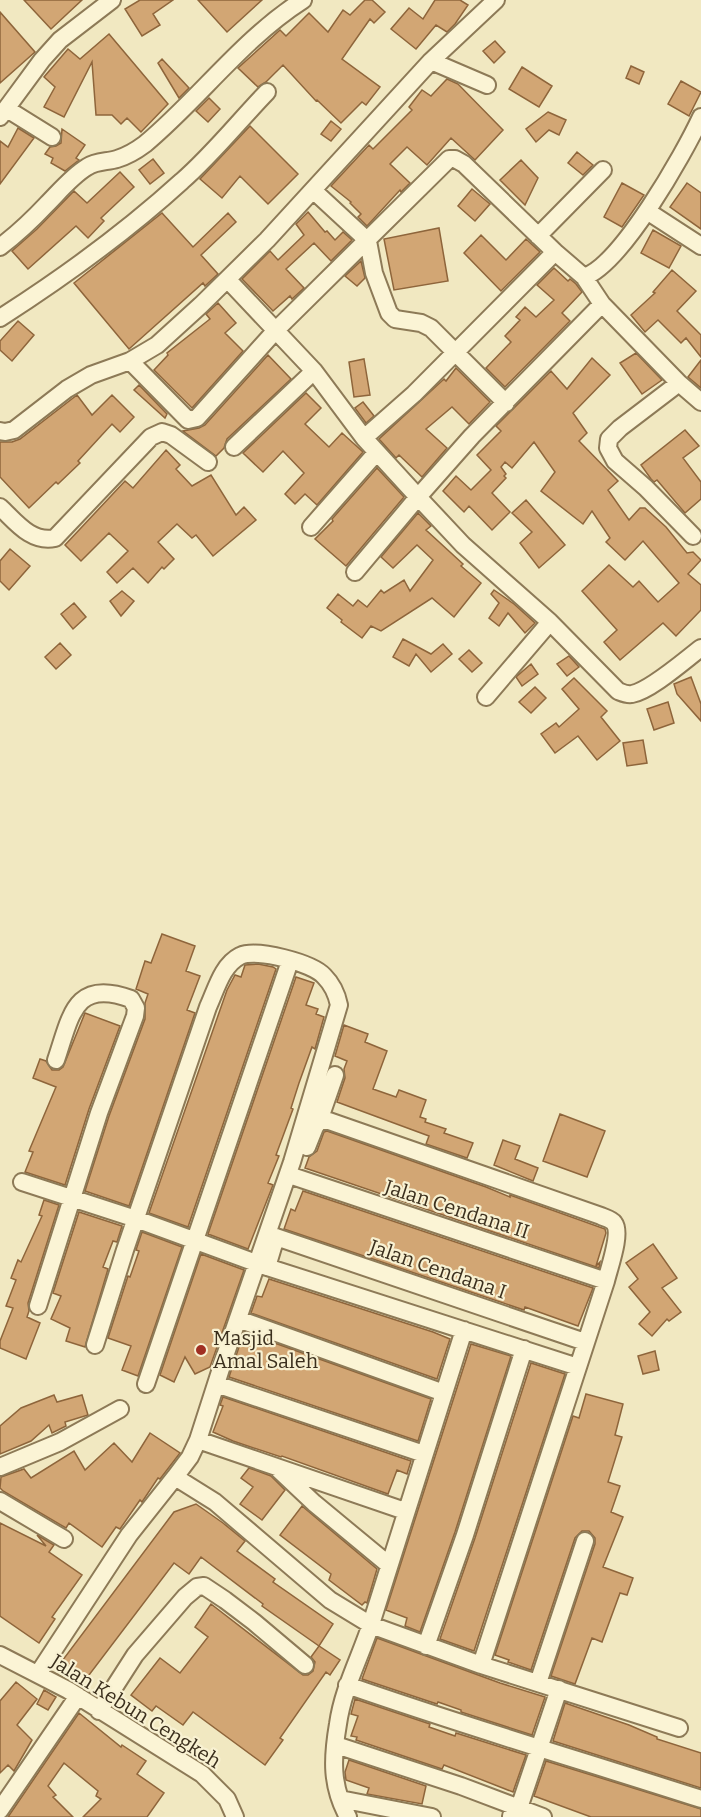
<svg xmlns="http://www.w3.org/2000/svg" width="701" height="1817" font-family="Bitter,serif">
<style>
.building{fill:#d2a674;stroke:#8e653b;stroke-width:1.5}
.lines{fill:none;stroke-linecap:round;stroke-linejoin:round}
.minor-casing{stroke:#8d7a57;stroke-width:20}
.minor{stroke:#fbf4d5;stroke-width:16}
.poi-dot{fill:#a02f22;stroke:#f8f1d2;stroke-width:2}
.labels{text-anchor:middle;stroke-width:4.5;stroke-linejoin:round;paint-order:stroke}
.street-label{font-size:20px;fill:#3b2f1d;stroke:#f8f1d2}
.poi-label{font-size:20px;fill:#3b2f1d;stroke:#f8f1d2;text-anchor:start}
</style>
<rect width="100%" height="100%" fill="#f1e8c1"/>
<path class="building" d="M24 0H82L51 29Z
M140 0H173L153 14 160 25 142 36 125 9Z
M198 0H262L227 32Z
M365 0H372L385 12 374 23 370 19 342 59 380 87 366 105 362 102 341 123 317 100 316 101 283 65 266 82 258 87 238 68 280 30 286 36 309 13 328 32 343 10 350 15Z
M435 0H460L468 5 455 24 447 32 436 25 416 49 391 29 409 8 423 19Z
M0 12 35 52 0 83Z
M109 34 168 104 141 132 127 118 121 124 112 115H96L92 62 64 117 44 107 55 87 44 77 68 49 80 59Z
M495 41 505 52 494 63 483 51Z
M162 59 189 88 179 98 158 63Z
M631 66 644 72 639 84 626 78Z
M522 67 552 86 539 107 509 89Z
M447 79 458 84 503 130 475 160 451 138 427 165 407 147 390 164 410 183 401 192 400 190 367 226 358 217 361 214 350 203 351 202 331 186 369 145 373 149 412 110 409 107 422 90 431 96Z
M681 81 701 92 689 116 668 104Z
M209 98 220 109 208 122 196 111Z
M548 112 566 120 559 135 549 130 536 142 526 129Z
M331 121 341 129 331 141 321 134Z
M250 126 298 174 268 204 240 176 222 198 200 179Z
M18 128 34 138 0 184V141L8 147Z
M62 129 85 145 76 158 79 160 65 171 51 163 53 158 45 154 50 147 56 146 61 143Z
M577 152 593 165 583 175 568 163Z
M153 159 164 173 150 184 139 170Z
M521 160 538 178 525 205 500 180Z
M120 172 134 187 101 218 104 221 88 238 76 226 28 269 12 251 37 229 74 191 87 203Z
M622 183 644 195 622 227 604 217Z
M687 183 701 193V229L670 207Z
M472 189 490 204 475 221 458 206Z
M308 212 325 232 327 231 335 240 343 232 352 240 331 261 314 243 286 269 304 288 292 299 290 296 273 311 242 279 270 251 278 260 304 235 296 224Z
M162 213 193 247 228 213 236 222 201 255 218 274 205 286 203 283 129 349 74 283Z
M439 228 448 281 394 290 384 239Z
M653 230 681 246 669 268 641 253Z
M481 235 506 260 526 239 540 252 501 291 464 253Z
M361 261 365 278 357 286 345 276Z
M554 268 568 281 570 279 576 284 582 292 562 313 570 321 505 387 486 368 511 342 505 336 520 320 516 317 525 307 536 317 554 300 537 285Z
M672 270 696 291 677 311 701 335V357L686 338 681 343 658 320 645 332 631 315 655 293 653 292Z
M218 303 236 323 225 333 243 351 192 408 154 370 168 355 167 353 210 319 206 314Z
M18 321 34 335 12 361 0 350V341Z
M636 353 662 380 642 394 620 363Z
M268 355 291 379 227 439 224 448 216 456 183 431 199 428 205 425Z
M592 358 610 375 573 413 587 433 579 441 618 481 608 490 629 520 640 508H645L666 527 687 553 693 552 701 560 688 574 701 585V610L676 636 663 623 620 660 604 642 617 630 582 591 609 565 633 587 639 581 658 602 679 583 643 541 625 560 606 542 610 538 592 511 583 524 541 491 555 472 534 442 512 468 505 462 501 467 506 474 504 476 506 478 492 493 510 512 492 530 469 506 464 512 443 491 456 476 471 490 491 470 477 455 501 431 496 426 551 371 567 389Z
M364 359 370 395 354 397 349 362Z
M701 360V388L688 377Z
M456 368 490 402 469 424 452 407 426 429 447 448 422 477 399 455 396 458 379 439 444 379 446 381Z
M139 385 167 414 165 418 134 390Z
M306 393 321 408 305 424 329 447 342 433 363 452 317 505 305 494 295 504 285 494 304 473 283 451 263 472 243 453Z
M77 395 92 415 112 395 134 417 120 432 112 424 78 461 80 463 58 484 56 482 29 508 0 477V442H12L20 439Z
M363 402 374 416 366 423 355 408Z
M685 430 699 446 683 458 701 482V499L685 513 657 480 654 482 651 479 641 465Z
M166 450 180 465 176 469 192 486 211 475 236 515 244 507 256 520 213 556 196 535 192 538 177 524 158 542 174 559 164 569 162 567 148 583 133 568 117 583 107 572 128 551 109 533 81 561 65 545 125 481 133 488Z
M377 468 404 497 346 566 315 539 333 521 332 519Z
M526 500 565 545 539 568 520 543 532 532 512 513Z
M418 513 431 526 426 530 463 564 461 566 481 583 454 617 432 598 381 631 371 626 362 638 341 622 342 620 327 608 338 594 353 606 358 600 367 607 381 590 384 593 404 580 410 591 433 560 417 545 393 568 381 557Z
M10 549 30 566 9 590 0 581V561Z
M494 590 514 604 535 623 525 633 508 613 499 626 489 618 499 603 491 594Z
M122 591 134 601 121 616 110 601Z
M74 603 86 617 73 629 61 614Z
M403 639 431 654 443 644 452 654 431 672 416 654 409 666 393 657Z
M60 643 71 655 56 669 45 657Z
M469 650 482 663 472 672 459 659Z
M569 656 579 667 567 676 557 664Z
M531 664 538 674 522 686 516 677Z
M691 677 701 704V721L677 694 674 684Z
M574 678 607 711 601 717 620 741 597 760 578 736 555 753 541 734 556 723 559 727 579 709 562 689Z
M535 687 546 698 531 713 519 702Z
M668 702 674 723 654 730 647 709Z
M643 740 647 763 627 766 623 743Z
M162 934 195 946 186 971 200 976 187 1010 195 1013 129 1206 85 1191 109 1116 145 1019V1003L148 994 136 989 145 961 151 963Z
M258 964 273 967 276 969 188 1227 149 1213 227 990 235 975 241 977 245 965Z
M296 977 314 983 306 1005 318 1009 316 1014 324 1017 315 1049 312 1047 299 1083 291 1108 293 1109 276 1155 279 1156 268 1183 273 1185 248 1249 208 1234Z
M85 1013 120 1026 89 1109 65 1185 25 1172 33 1152 29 1151 56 1087 33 1078 40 1059 46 1061 52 1070H59L63 1067Z
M344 1025 368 1034 365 1042 387 1051 373 1089 396 1097 399 1090 426 1100 420 1117 426 1119 425 1122 446 1129 444 1133 473 1143 467 1158 426 1144 429 1136 337 1102 345 1078 344 1069 347 1061 335 1056Z
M560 1114 605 1131 587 1177 543 1161Z
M327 1131 486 1187 510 1197V1195L605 1229 606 1233 596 1266 600 1262 599 1268 305 1168 309 1157 317 1151 324 1132Z
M503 1140 520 1146 515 1159 538 1168 533 1181 494 1165Z
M303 1191 593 1288 578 1326 525 1307 524 1310 284 1229 291 1209 295 1211Z
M44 1200 59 1205 28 1303 29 1311 27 1317 40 1323 26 1359 0 1348V1341L13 1308 6 1306 16 1280 11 1278 18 1260 21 1262 42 1216 39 1215Z
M79 1212 122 1226 117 1242 113 1241 103 1267 108 1269 85 1347 66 1341 70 1328 51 1319 61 1296 53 1293Z
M142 1232 182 1247 138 1376 122 1370 131 1346 108 1338 128 1276 130 1277 139 1251 136 1250Z
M653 1244 677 1278 662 1288 681 1312 669 1321 667 1319 652 1336 639 1324 650 1312 629 1287 638 1279 626 1263Z
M201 1254 244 1270 210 1367 195 1374 185 1357 174 1382 160 1375Z
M269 1279 433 1332 450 1339 437 1379 251 1313 257 1296 262 1297Z
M244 1332 431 1399 418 1441 229 1377Z
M471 1344 511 1356 455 1532 420 1632 405 1626 407 1618 386 1610Z
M655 1351 659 1370 643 1374 638 1356Z
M531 1363 565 1374 474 1651 440 1639 475 1538Z
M586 1394 623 1404 615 1435 622 1437 608 1482 620 1486 611 1512 623 1517 603 1567 633 1578 627 1595 620 1593 602 1642 592 1638 575 1684 551 1676 595 1544V1538L589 1531H582L575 1538 531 1670 508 1662 509 1660 495 1655 573 1416 579 1418Z
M54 1395 57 1402 82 1395 88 1415 65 1422 66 1426 52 1433 49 1425 31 1441 0 1454V1426L21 1408Z
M223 1397 411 1461 407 1474 397 1470 388 1494 282 1456 281 1457 233 1441 213 1432 223 1406 220 1405Z
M150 1433 180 1453 160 1479 158 1478 142 1502 140 1500 120 1529 116 1527 102 1547 69 1523 66 1528 3 1491 0 1488 1 1477 24 1469 31 1478 74 1451 85 1470 114 1443 132 1462Z
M249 1468 271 1476 285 1490 262 1520 240 1504 253 1487 241 1478Z
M196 1504 223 1523 245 1541 237 1551 275 1579 273 1582 333 1624 319 1646 262 1606 263 1604 201 1557 189 1574 174 1563 86 1679 62 1661 174 1512Z
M302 1506 377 1569 367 1603 365 1602 362 1605 329 1580 331 1574 280 1535Z
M0 1523 46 1546 37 1535 54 1545 49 1552 82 1575 52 1617 55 1619 39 1643 0 1616Z
M211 1604 303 1675H308L313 1671 315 1662 311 1657 319 1646 340 1660 330 1675 326 1672 280 1738 283 1740 265 1765 193 1712 183 1725 156 1706 152 1711 131 1695 160 1658 180 1673 208 1637 195 1627Z
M377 1638 500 1683 545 1697 532 1735 461 1712V1710L438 1702 437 1704 362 1679Z
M16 1682 37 1699 17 1725 32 1740 14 1771 8 1765 0 1773V1701Z
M44 1690 56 1697 48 1710 37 1704Z
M355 1699 430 1724 429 1727 455 1736 456 1733 526 1755 513 1792 444 1765 442 1769 356 1740 357 1737 351 1736 358 1716 351 1714Z
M565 1703 629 1725 657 1737V1739L701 1753V1788L553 1741Z
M79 1713 121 1747 122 1745 146 1761 137 1774 164 1793 147 1817H83L101 1799 96 1796 98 1791 64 1763 48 1786 56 1795 53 1797 73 1817H8Z
M349 1760 426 1786 422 1804 367 1794 369 1788 346 1780 345 1772Z
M546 1761 701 1809V1817H591L534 1796Z"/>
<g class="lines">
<defs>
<path id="minor" d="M431 61 487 85
M7 109 52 137
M0 117 42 60 60 40 112 0
M314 191 368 241 374 273 389 313 395 319 421 323 431 328 506 403
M647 211 701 246
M538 236 603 170
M0 247C17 234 32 220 47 204 59 192 72 176 87 167 96 161 107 162 117 159 127 156 137 150 145 144 200 98 242 39 303 0
M228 280 314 371 364 438 414 394 555 252
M602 304 679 383 701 402
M0 318C64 277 126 232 182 181 212 155 239 121 267 92
M130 361 188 420 197 418 276 330 449 159H455L464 164 555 252 584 277C621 265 684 154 701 117
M679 383 620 428 609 439 608 448 615 461 646 488 693 536
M0 431 5 432 14 430 67 389 91 375 130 361 157 345 201 305 267 240 431 61 496 0
M364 438 418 497 472 436 602 304 584 277
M234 447 314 371
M0 507C16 522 31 543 55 538L151 437 162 432 171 435 208 462
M311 527 377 452
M355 572 418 497 463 545 550 622 618 691C623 693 627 695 632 694 650 691 685 660 701 648
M486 697 550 622
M319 1121 335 1075
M307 1147 315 1127 319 1121H329L601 1216C605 1218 611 1219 614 1223 622 1233 609 1268 606 1281L481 1665
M295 1177 606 1281
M22 1182 136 1219 267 1267 578 1367
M276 1237 585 1342
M267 1267 276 1237
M38 1306 99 1113 135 1016 136 1008 131 999C74 978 71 1016 56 1060
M238 1319 444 1393
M146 1384 290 961
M216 1384 424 1454
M198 1440 405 1511
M0 1467 60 1442 120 1409
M279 1470 314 1503 389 1565
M175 1477 215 1502 330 1600 371 1625 481 1665 679 1728
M0 1501 64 1539
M426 1646 465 1535 524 1349
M0 1655 68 1690 202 1774 227 1799 235 1817
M38 1674 129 1535 175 1477 190 1457 198 1440 226 1353 292 1162 339 1005C337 995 332 984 324 976 312 963 257 948 240 956 222 965 216 990 208 1007L125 1250 95 1345
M538 1683 585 1541
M347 1685C464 1726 583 1761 701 1799
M99 1711 135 1655 185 1597 197 1587 204 1586 225 1600 254 1622 305 1665
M336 1745 461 1786 543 1817
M340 1799 432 1817
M0 1810 78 1696
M511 1816 519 1808 559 1689
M348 1817C331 1786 332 1759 338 1724 343 1688 361 1656 372 1621 402 1524 433 1427 464 1330"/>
</defs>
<use href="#minor" class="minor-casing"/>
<use href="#minor" class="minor"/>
</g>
<circle class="poi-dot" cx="201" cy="1350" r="6"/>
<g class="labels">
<g class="street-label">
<text transform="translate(457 1209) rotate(18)" y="7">Jalan Cendana II</text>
<text transform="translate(438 1269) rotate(19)" y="7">Jalan Cendana I</text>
<text transform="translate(136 1711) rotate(32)" y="7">Jalan Kebun Cengkeh</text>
</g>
<g class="poi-label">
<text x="213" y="1345">Masjid<tspan x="213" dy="23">Amal Saleh</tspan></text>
</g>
</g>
</svg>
